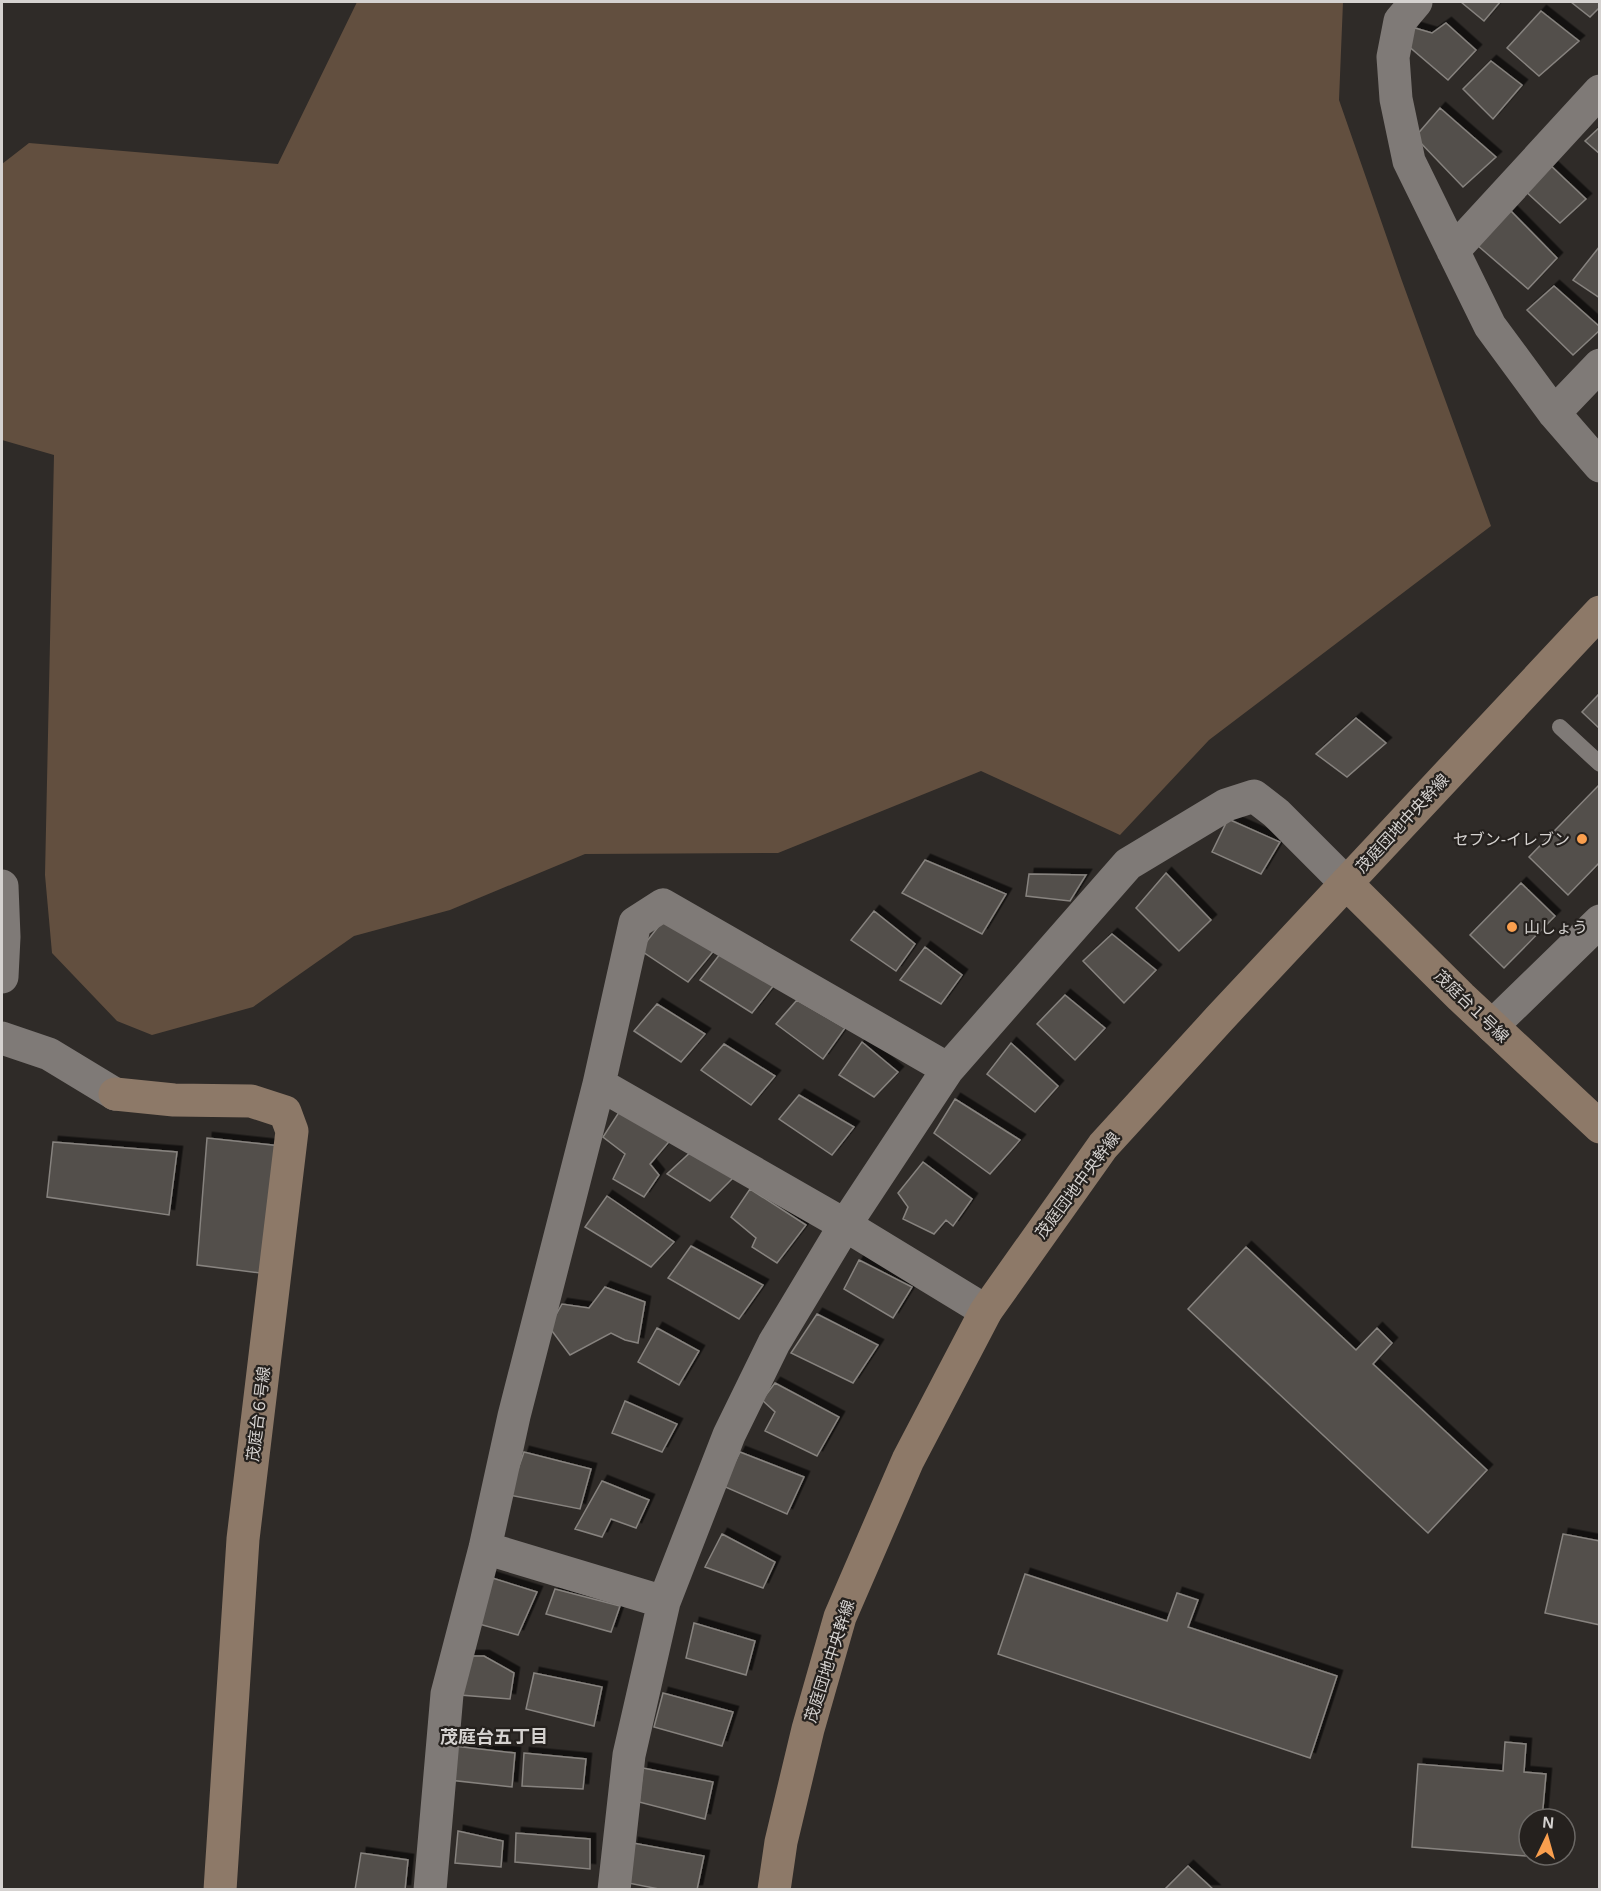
<svg xmlns="http://www.w3.org/2000/svg" width="1601" height="1891" font-family="Arial,'Noto Sans JP',sans-serif">
<style>
.green{fill:#624f3f}
.building{fill:#534f4b;stroke:#87837f;stroke-width:1.5;filter:url(#shadow)}
.lines{fill:none;stroke-linecap:round;stroke-linejoin:round}
.lane{stroke:#7f7a77;stroke-width:16}
.street{stroke:#7f7a77;stroke-width:33}
.secondary{stroke:#8d7968;stroke-width:33}
.poi-dot{fill:#fa9f4e;stroke:#25211e;stroke-width:2}
.labels{text-anchor:middle;stroke-width:4.5;stroke-linejoin:round;paint-order:stroke}
.street-label{font-size:16px;fill:#d5d2d0;stroke:#25211e}
.poi-label{font-size:16px;fill:#d5d2d0;stroke:#25211e;text-anchor:end}
.neighbourhood-label{font-size:18px;font-weight:bold;fill:#d5d2d0;stroke:#25211e}
</style>
<defs>
<filter id="shadow"><feDropShadow dx="5.5" dy="-5.5" stdDeviation="0" flood-color="#0009"/></filter>
</defs>
<rect width="100%" height="100%" fill="#2f2b28"/>
<path class="green" d="M357 2H1343L1339 100 1402 281 1491 526 1209 740 1120 835 981 771 778 853 585 854 450 910 354 936 253 1007 152 1035 117 1021 52 953 45 875 54 455 2 440V164L29 143 278 164Z"/>
<path class="building" d="M1461 2H1500L1484 21Z
M1571 2H1600V7L1590 17Z
M1541 11 1579 41 1539 76 1507 48Z
M1446 23 1476 50 1448 80 1406 44 1415 28 1432 33Z
M1491 61 1522 85 1493 119 1463 89Z
M1440 108 1496 157 1463 187 1415 137Z
M1600 127V154L1585 141Z
M1548 163 1586 199 1560 223 1523 189Z
M1510 210 1557 258 1528 289 1477 245Z
M1600 246V298L1573 280Z
M1554 286 1600 327V330L1573 355 1527 310Z
M1600 693V729L1582 712Z
M1356 718 1386 743 1347 777 1316 754Z
M1599 785 1600 862 1568 895 1529 857Z
M1228 819 1280 842 1261 874 1212 852Z
M925 860 1006 894 982 934 902 893Z
M1166 873 1211 920 1179 951 1136 908Z
M1029 874 1086 875 1070 901 1026 896Z
M1521 883 1555 916 1504 968 1470 935Z
M874 911 915 944 896 971 851 940Z
M665 918 716 948 688 982 640 950Z
M1112 934 1156 970 1124 1003 1083 961Z
M925 947 962 975 941 1004 900 980Z
M720 954 774 985 752 1013 700 980Z
M1065 995 1105 1028 1075 1060 1037 1024Z
M797 1000 845 1028 823 1059 776 1024Z
M657 1004 705 1034 681 1062 634 1031Z
M862 1042 898 1072 874 1097 839 1075Z
M1011 1043 1058 1086 1035 1112 987 1074Z
M724 1044 775 1076 751 1105 701 1070Z
M799 1095 854 1127 832 1155 779 1119Z
M955 1099 1020 1140 990 1174 934 1133Z
M623 1106 673 1137 650 1164 659 1175 644 1197 613 1179 625 1154 603 1137Z
M207 1138 281 1146 268 1274 197 1265Z
M53 1142 177 1152 169 1215 47 1197Z
M694 1149 736 1175 710 1201 667 1174Z
M923 1162 972 1199 953 1226 946 1220 934 1234 903 1219 908 1207 898 1193Z
M750 1189 806 1225 777 1263 752 1247 756 1238 731 1217Z
M607 1196 674 1242 651 1267 585 1227Z
M691 1246 763 1285 739 1319 668 1278Z
M1246 1247 1356 1350 1377 1328 1392 1343 1373 1364 1487 1470 1428 1533 1188 1309Z
M859 1260 912 1287 893 1318 844 1289Z
M605 1287 645 1302 638 1343 625 1340 611 1333 570 1355 549 1327 562 1304 589 1308Z
M817 1314 878 1345 853 1383 791 1353Z
M657 1328 699 1351 679 1385 638 1362Z
M775 1383 839 1417 817 1456 765 1431 775 1412 762 1400Z
M625 1401 677 1424 662 1452 612 1433Z
M524 1452 591 1469 580 1509 509 1495Z
M740 1452 804 1477 787 1514 723 1486Z
M602 1481 649 1500 636 1528 611 1519 602 1537 575 1529Z
M722 1534 775 1562 763 1588 705 1567Z
M1563 1534 1600 1541V1625L1545 1613Z
M1025 1574 1167 1621 1177 1593 1198 1600 1188 1627 1337 1676 1310 1758 998 1654Z
M489 1577 537 1592 518 1635 472 1622Z
M555 1589 620 1606 611 1632 546 1614Z
M694 1623 755 1641 746 1675 686 1658Z
M465 1656H484L514 1673 510 1699 460 1695Z
M534 1673 602 1687 594 1726 526 1709Z
M663 1693 733 1712 722 1746 654 1727Z
M1505 1742 1526 1744 1524 1772 1546 1774 1542 1819H1529V1855H1539V1857L1412 1847 1418 1764 1503 1771Z
M454 1746 515 1753 512 1787 449 1780Z
M524 1753 586 1759 583 1789 522 1786Z
M643 1768 713 1782 705 1819 639 1802Z
M458 1831 503 1841 501 1867 455 1863Z
M516 1833 590 1839V1869L515 1862Z
M633 1843 704 1856 697 1890H664L628 1883Z
M361 1853 408 1860 405 1890H355Z
M1188 1866 1214 1890H1164Z"/>
<g class="lines">
<path class="lane" d="M1560 727 1600 764"/>
<path class="street" d="M1416 2 1400 21 1393 57 1396 99 1409 161 1490 326 1554 413 1600 466
M1453 251 1600 91
M1554 413 1600 365
M2 886 4 937 2 977
M1492 1026 1600 921
M2 1038 49 1054 115 1094
M599 1084 845 1225 986 1311
M485 1548 664 1602
M430 1890 447 1694 485 1548 514 1416 599 1084 635 923 663 905 948 1069
M614 1890 629 1755 664 1602 729 1435 774 1343 845 1225 948 1069 1128 864 1226 805 1254 796 1276 813 1346 883"/>
<path class="secondary" d="M1346 883 1461 997 1600 1127
M115 1094 174 1100 251 1101 285 1112 292 1131 243 1539 220 1890
M774 1890 781 1842 808 1729 840 1617 908 1460 986 1311 1103 1146 1219 1019 1600 612"/>
</g>
<g class="poi-dot">
<circle cx="1582" cy="839" r="6"/>
<circle cx="1512" cy="927" r="6"/>
</g>
<g class="labels">
<g class="street-label">
<text transform="translate(1402 823) rotate(-47)" y="6">茂庭団地中央幹線</text>
<text transform="translate(1472 1006) rotate(44)" y="6">茂庭台１号線</text>
<text transform="translate(1077 1185) rotate(-53)" y="6">茂庭団地中央幹線</text>
<text transform="translate(258 1414) rotate(-83)" y="6">茂庭台６号線</text>
<text transform="translate(829 1661) rotate(-72)" y="6">茂庭団地中央幹線</text>
</g>
<g class="poi-label">
<text x="1570" y="845">セブン-イレブン</text>
<text x="1524" y="933" text-anchor="start">山しょう</text>
</g>
<g class="neighbourhood-label">
<text x="494" y="1743">茂庭台五丁目</text>
</g>
</g>
<rect width="1601" height="1891" fill="none" stroke="#d5d2d0" stroke-width="6"/>
<g transform="translate(1547 1837) rotate(5)"><circle r="28" fill="#25211e" stroke="#6b6865" stroke-width="1.5"/>
<path d="M0-4.5L10 22L0 15L-10 22Z" fill="#fa9f4e"/>
<text y="-9" font-size="16" font-weight="bold" text-anchor="middle" fill="#d5d2d0">N</text>
</g>
</svg>
